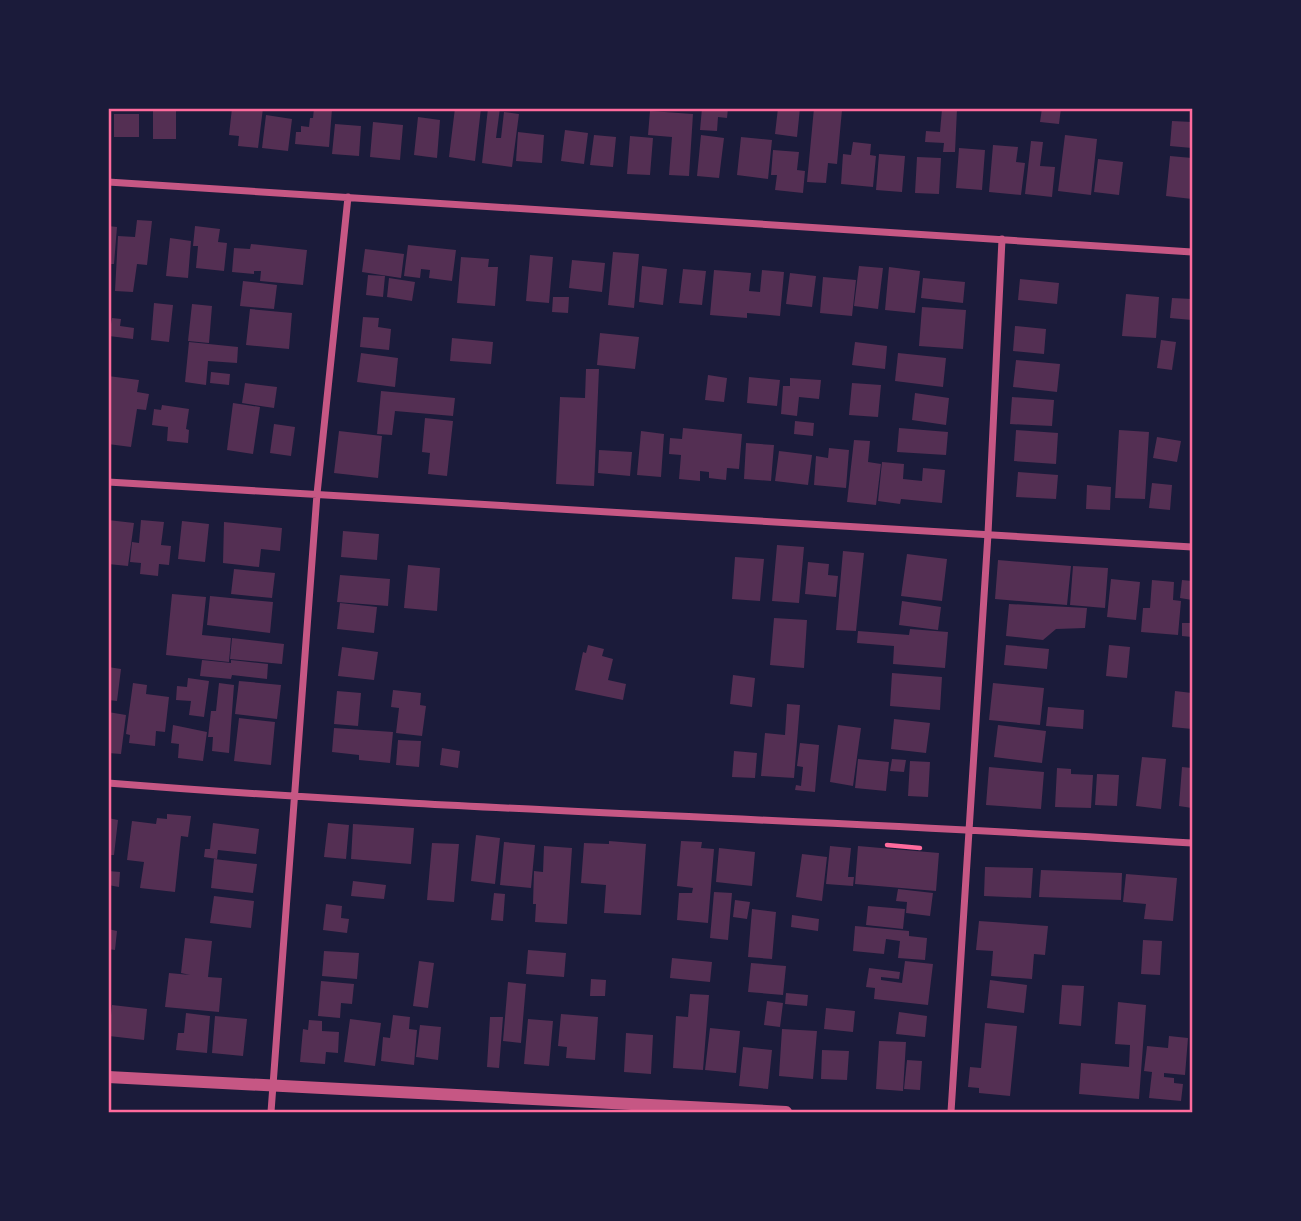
<svg xmlns="http://www.w3.org/2000/svg" width="1301" height="1221" font-family="Raleway,sans-serif">
<style>
.building{fill:#542f53}
.lines{fill:none;stroke-linecap:round;stroke-linejoin:round}
.path{stroke:#ff6b9d;stroke-width:4.5}
.minor{stroke:#c65784;stroke-width:7}
.tertiary{stroke:#c65784;stroke-width:12}
.neatline{fill:none;stroke:#ff6b9d;stroke-width:2.5}
</style>
<rect width="100%" height="100%" fill="#1b1b3a"/>
<path class="building" d="M232 108H263L258 148 238 146 239 136 229 135Z
M314 108 332 109 329 147 295 144 296 132H301V126L309 127 310 118H313Z
M455 108H481L475 161 449 157Z
M488 108H500L496 138H501L504 112 519 114 512 167 482 163Z
M702 108H728L727 118 718 117 717 131 700 130Z
M778 108H800L797 137 775 134Z
M814 108 842 110 837 164 828 163 826 183 807 182Z
M1042 108H1061L1059 124 1040 122Z
M942 109H957L955 152H943L944 143 925 142 926 131 940 132Z
M153 110H176V139H153Z
M650 111 693 114 689 176 669 175 672 137 648 135Z
M114 114H139V137H114Z
M266 115 292 119 288 151 262 148Z
M418 117 440 120 437 158 414 155Z
M1172 121 1192 122V148L1170 146Z
M373 122 403 125 400 160 370 157Z
M335 124 361 126 359 156 332 154Z
M565 130 588 133 584 164 561 161Z
M518 132 544 135 542 163 516 161Z
M594 135 616 137 613 167 590 165Z
M701 135 724 138 719 178 697 176Z
M1065 135 1097 139 1091 195 1058 191Z
M630 136 653 138 650 175 627 174Z
M741 137 772 140 768 179 737 175Z
M1031 141 1043 142 1040 166 1055 167 1052 197 1025 194Z
M853 142 871 144 870 155 876 156 873 187 841 184 843 154 851 155Z
M993 145 1018 147 1016 162 1025 163 1021 195 989 192Z
M959 148 985 150 982 190 956 188Z
M773 150 799 152 797 170 805 171 803 193 775 190 777 175H771Z
M879 154 905 156 902 192 876 190Z
M1170 156 1192 158V199L1166 196Z
M917 157 941 158 939 194 915 193Z
M1098 159 1123 162 1119 195 1094 192Z
M137 220 152 221 147 265 137 264 133 292 115 291 118 236 135 237Z
M108 226 117 227 114 264H108Z
M195 226 220 229 218 242 227 243 224 271 196 268 198 246H193Z
M170 238 191 241 188 278 166 276Z
M251 244 307 250 303 285 260 281 261 271H254V274L232 272 234 248 250 249Z
M408 245 456 250 452 281 429 278 430 270 421 269 420 278 404 276Z
M365 249 404 254 401 278 362 272Z
M613 252 639 254 634 308 608 305Z
M530 255 553 257 549 303 526 301Z
M461 257 489 259 488 267H498L495 306 457 303Z
M572 260 605 263 602 292 569 288Z
M642 266 667 269 663 305 639 302Z
M859 266 883 268 878 309 854 306Z
M889 267 920 271 915 313 885 310Z
M683 269 706 271 702 305 679 303Z
M714 270 751 273 749 291 760 292 762 270 784 272 780 316 747 313V318L710 315Z
M790 273 816 276 812 307 786 304Z
M368 275 385 276 383 297 366 295Z
M823 277 856 280 852 316 820 313Z
M389 278 415 282 412 301 387 297Z
M923 278 965 282 963 303 921 298Z
M1020 279 1059 283 1057 304 1018 300Z
M243 281 277 285 274 309 240 306Z
M1126 294 1159 297 1156 338 1122 336Z
M553 297H569L568 313 552 312Z
M1172 298 1192 299V320L1170 318Z
M154 303 173 305 169 342 151 340Z
M192 304 212 306 209 343 188 341Z
M922 307 966 310 963 349 919 346Z
M250 309 292 313 289 349 246 345Z
M363 317 379 318 378 327 391 329 389 350 360 347Z
M112 318 121 319 120 326 134 328 133 339 109 336Z
M1015 326 1046 329 1044 354 1013 351Z
M600 333 639 337 635 369 597 365Z
M452 338 493 342 491 364 450 361Z
M1161 340 1176 342 1172 370 1157 368Z
M189 342 238 347 237 363 208 361 206 385 185 382Z
M855 342 887 346 885 369 852 365Z
M361 353 398 358 395 387 357 382Z
M898 353 946 358 943 387 895 381Z
M1016 360 1060 364 1057 392 1013 387Z
M586 369H599L594 486 556 484 560 397 585 398Z
M211 372 230 374 229 385 210 383Z
M708 375 727 378 724 402 705 400Z
M108 376 139 380 137 392 149 394 146 410 137 409 131 447 108 444 111 405H108Z
M749 377 780 380 777 406 747 403Z
M790 378 821 380 819 399 799 397 797 416 781 414 783 386H790Z
M245 383 277 387 274 408 242 403Z
M852 383 881 385 878 417 849 415Z
M381 391 455 398 453 416 395 411 392 435 377 434Z
M915 393 949 398 946 425 912 420Z
M1012 397 1054 400 1052 426 1010 424Z
M233 403 260 407 253 454 227 450Z
M162 405 189 409 186 429 189 430 188 443 167 441 168 427 152 425 154 409 161 410Z
M425 418 453 421 447 476 428 474 430 453 422 452Z
M795 421 814 423 813 436 794 434Z
M274 424 295 427 291 456 270 453Z
M683 428 742 434 739 469 727 468 726 480 709 478V472L700 471V481L679 479 681 455 669 454 670 438 682 439Z
M899 428 948 432 946 455 897 452Z
M1016 430 1058 433 1056 464 1014 461Z
M1119 430 1149 432 1145 499 1115 498Z
M339 431 382 436 378 478 334 473Z
M641 431 664 434 661 477 637 475Z
M1157 437 1181 441 1177 462 1153 458Z
M854 440 870 441 868 462 881 464 876 505 847 502Z
M746 443 774 445 771 481 744 479Z
M829 448 849 450 846 488 814 485 816 456 828 458Z
M599 450 632 452 630 476 598 473Z
M779 451 812 455 808 485 775 481Z
M882 462 904 464 903 479 922 481 923 468 945 470 942 503 901 499 900 504 878 501Z
M1018 472 1058 475 1056 499 1016 497Z
M1152 483 1172 485 1170 510 1149 508Z
M1087 485 1111 487 1110 510 1086 509Z
M108 520 134 523 128 566 108 564Z
M141 520 164 522 161 545 171 546 169 565 159 564 158 576 140 574 141 563 130 562 132 542 139 543Z
M182 521 209 524 205 562 178 559Z
M224 522 282 528 280 551 261 549 259 567 223 563Z
M343 531 379 534 377 560 341 557Z
M777 545 804 547 799 603 772 601Z
M843 551 864 553 856 631 836 630Z
M907 554 947 559 942 601 901 596Z
M735 557 764 559 760 601 732 599Z
M998 560 1071 566 1067 605 995 599Z
M808 562 829 564 828 575 838 576 836 597 805 594Z
M408 565 440 568 437 611 404 608Z
M1073 566 1108 568 1105 608 1070 605Z
M234 569 275 573 272 598 231 594Z
M340 575 390 579 388 606 337 602Z
M1111 579 1140 582 1136 620 1107 617Z
M1152 580 1174 582 1173 600 1181 601 1178 635 1141 632 1143 608H1150Z
M1182 580 1192 581V600L1180 598Z
M172 594 206 597 202 635 231 638 229 662 166 655Z
M210 596 273 602 270 633 207 625Z
M902 601 941 607 938 630 899 625Z
M340 603 377 607 374 633 337 629Z
M1009 604 1087 608 1085 628 1056 629 1043 640 1006 636Z
M774 618 807 620 804 668 770 665Z
M1182 623H1192V637L1182 636Z
M910 629 948 632 945 668 893 664 894 646 857 643 858 631 909 635Z
M232 638 284 644 282 664 230 659Z
M588 645 604 649 602 656 613 659 608 680 626 684 623 700 575 690 583 652 586 653Z
M1006 645 1049 649 1047 669 1004 665Z
M1109 645 1130 647 1127 678 1106 676Z
M342 647 378 652 374 680 338 676Z
M202 660 231 663V660L268 664 267 679 232 675 231 679 200 676Z
M108 667 121 669 117 701 108 700Z
M892 673 942 677 940 710 890 706Z
M733 675 755 678 752 707 730 704Z
M188 678 209 681 204 717 189 715 191 701 176 700 177 686 187 687Z
M239 681 281 685 277 719 235 714Z
M133 683 147 685 146 694 169 697 165 732 156 731 155 746 129 743 130 735 126 734Z
M219 683 234 685 229 753 212 751 213 737H208L211 711H216Z
M993 683 1044 688 1040 725 989 720Z
M393 690 421 693 420 705 426 706 422 736 396 733 399 708 391 707Z
M337 691 361 693 358 726 334 724Z
M1175 691 1192 693V729L1172 727Z
M787 704 800 705 794 778 761 776 765 733 785 735Z
M1048 707 1084 710 1083 729 1046 726Z
M108 712 126 715 121 754 108 753Z
M239 718 275 722 271 765 234 761Z
M894 719 930 723 926 753 891 749Z
M173 725 207 732 203 761 178 758 179 744 171 743Z
M838 725 861 728 853 786 830 782Z
M998 725 1046 731 1042 763 994 757Z
M334 728 393 732 390 763 359 760V755L332 752Z
M398 740 421 741 419 767 396 765Z
M800 743 819 745 815 792 795 790 796 785 801 786 803 767 797 766Z
M442 748 460 751 458 768 440 765Z
M734 751 757 753 755 778 732 777Z
M1142 757 1166 759 1161 809 1136 806Z
M858 759 889 762 886 791 855 788Z
M892 759 906 760 904 772 890 771Z
M910 761 930 762 928 797 908 796Z
M989 767 1044 772 1041 809 986 805Z
M1182 767 1192 768V808L1179 806Z
M1057 768 1071 769V774L1093 775 1091 808 1055 807Z
M1097 774 1119 775 1117 806 1095 805Z
M167 814 191 816 188 837 181 836 175 892 140 888 144 862 127 860 132 821 156 824 157 818 167 819Z
M108 818 118 820 114 855H108Z
M213 823 259 829 256 854 218 850 217 859 204 857 205 849H210Z
M328 823 349 825 346 859 324 857Z
M353 824 414 828 411 864 351 859Z
M476 835 500 838 495 884 471 881Z
M609 841 646 844 641 915 604 913 606 885 581 883 584 843 609 844Z
M681 841 702 842 701 848 714 849 708 923 677 920 679 893H692L693 888 677 886Z
M504 842 535 845 531 888 500 885Z
M432 843 459 844 454 902 427 900Z
M544 846 572 848 567 924 535 922 536 904H533L534 871 543 872Z
M830 846 851 848 848 877H854L853 886 826 884Z
M858 846 939 853 936 891 855 884Z
M719 848 755 852 752 886 716 882Z
M802 854 827 857 822 901 796 897Z
M214 859 257 864 253 893 211 888Z
M985 867 1033 868 1031 898 984 896Z
M1041 870 1122 873 1121 900 1039 897Z
M108 871 120 872 119 887 108 885Z
M1126 874 1177 878 1173 921 1144 919 1146 904 1123 902Z
M353 881 386 885 384 899 351 896Z
M898 889 933 893 930 916 906 913 907 902 896 901Z
M714 892 732 893 728 940 710 938Z
M494 893 505 894 503 921 491 920Z
M214 896 254 901 251 928 210 923Z
M735 900 750 902 747 919 733 917Z
M326 904 342 906 341 918 349 919 347 933 323 930Z
M868 906 905 909 903 929 866 925Z
M752 909 776 912 772 959 748 957Z
M792 915 819 919 818 931 791 927Z
M979 921 1048 926 1045 955 1034 954 1032 979 991 976 993 951 976 950Z
M855 926 909 931V936L927 938 925 960 898 958 900 941 886 939 884 954 853 951Z
M108 929 117 931 115 950 108 949Z
M185 938 212 941 208 977 222 978 219 1012 165 1007 169 973 190 975 181 973Z
M1143 940 1162 941 1160 975 1141 974Z
M528 950 566 953 564 977 526 974Z
M324 951 359 953 357 979 322 976Z
M672 958 712 962 710 982 670 978Z
M419 961 434 963 428 1008 413 1006Z
M905 961 933 964 928 1005 874 999 875 988 866 987 869 968 900 972 899 979 881 977V980L902 983Z
M751 963 786 966 783 995 748 992Z
M591 979 606 980 605 996H590Z
M990 980 1027 985 1024 1013 987 1008Z
M321 981 354 984 352 1004 341 1003 340 1018 318 1016Z
M508 982 526 984 521 1043 503 1041Z
M1062 985 1084 986 1081 1026 1059 1024Z
M786 993 808 995 807 1006 785 1004Z
M690 994 709 995 703 1070 673 1068 676 1016 688 1017Z
M767 1001 783 1003 780 1027 764 1025Z
M1118 1002 1146 1005 1139 1099 1079 1094 1081 1063 1129 1067 1130 1045 1115 1044Z
M112 1005 147 1009 144 1040 109 1036Z
M826 1008 855 1011 853 1032 824 1029Z
M899 1012 927 1016 925 1037 896 1034Z
M186 1013 210 1016 207 1053 176 1050 178 1033H184Z
M561 1014 598 1017 595 1060 566 1058 567 1047 558 1046Z
M393 1015 410 1017 409 1029 417 1030 414 1065 381 1061 383 1037 390 1038Z
M215 1016 247 1019 243 1056 212 1053Z
M490 1017H503L499 1068 487 1067Z
M350 1019 381 1023 375 1066 344 1062Z
M528 1019 553 1021 549 1066 524 1064Z
M309 1020 322 1021V1031L339 1032 338 1053 326 1052 325 1064 300 1062 303 1029 308 1030Z
M985 1023 1017 1026 1010 1096 979 1093V1088L968 1087 970 1067 981 1068Z
M420 1025 441 1027 438 1060 416 1057Z
M710 1028 740 1031 736 1073 705 1070Z
M782 1029 817 1031 813 1079 779 1076Z
M626 1033 653 1035 651 1074 624 1072Z
M1169 1036 1188 1038 1185 1075 1164 1073V1077L1174 1078V1083L1183 1084 1181 1101 1149 1098 1152 1072 1144 1071 1147 1046 1168 1048Z
M879 1041 906 1042 903 1091 876 1089Z
M743 1047 772 1050 768 1089 739 1086Z
M822 1050 849 1051 847 1080 821 1079Z
M907 1060 922 1061 920 1090 904 1089Z"/>
<g class="lines">
<path class="path" d="M887 845 920 848"/>
<path class="minor" d="M108 182 1192 252
M108 482 1192 547
M108 783C469 812 831 819 1192 843
M271 1112 317 494 348 197
M951 1112 988 534 1002 239"/>
<path class="tertiary" d="M108 1077 786 1112"/>
</g>
<rect width="1301" height="1221" fill="none" stroke="#1b1b3a" stroke-width="220"/>
<rect x="110" y="110" width="1081" height="1001" class="neatline"/>
</svg>
